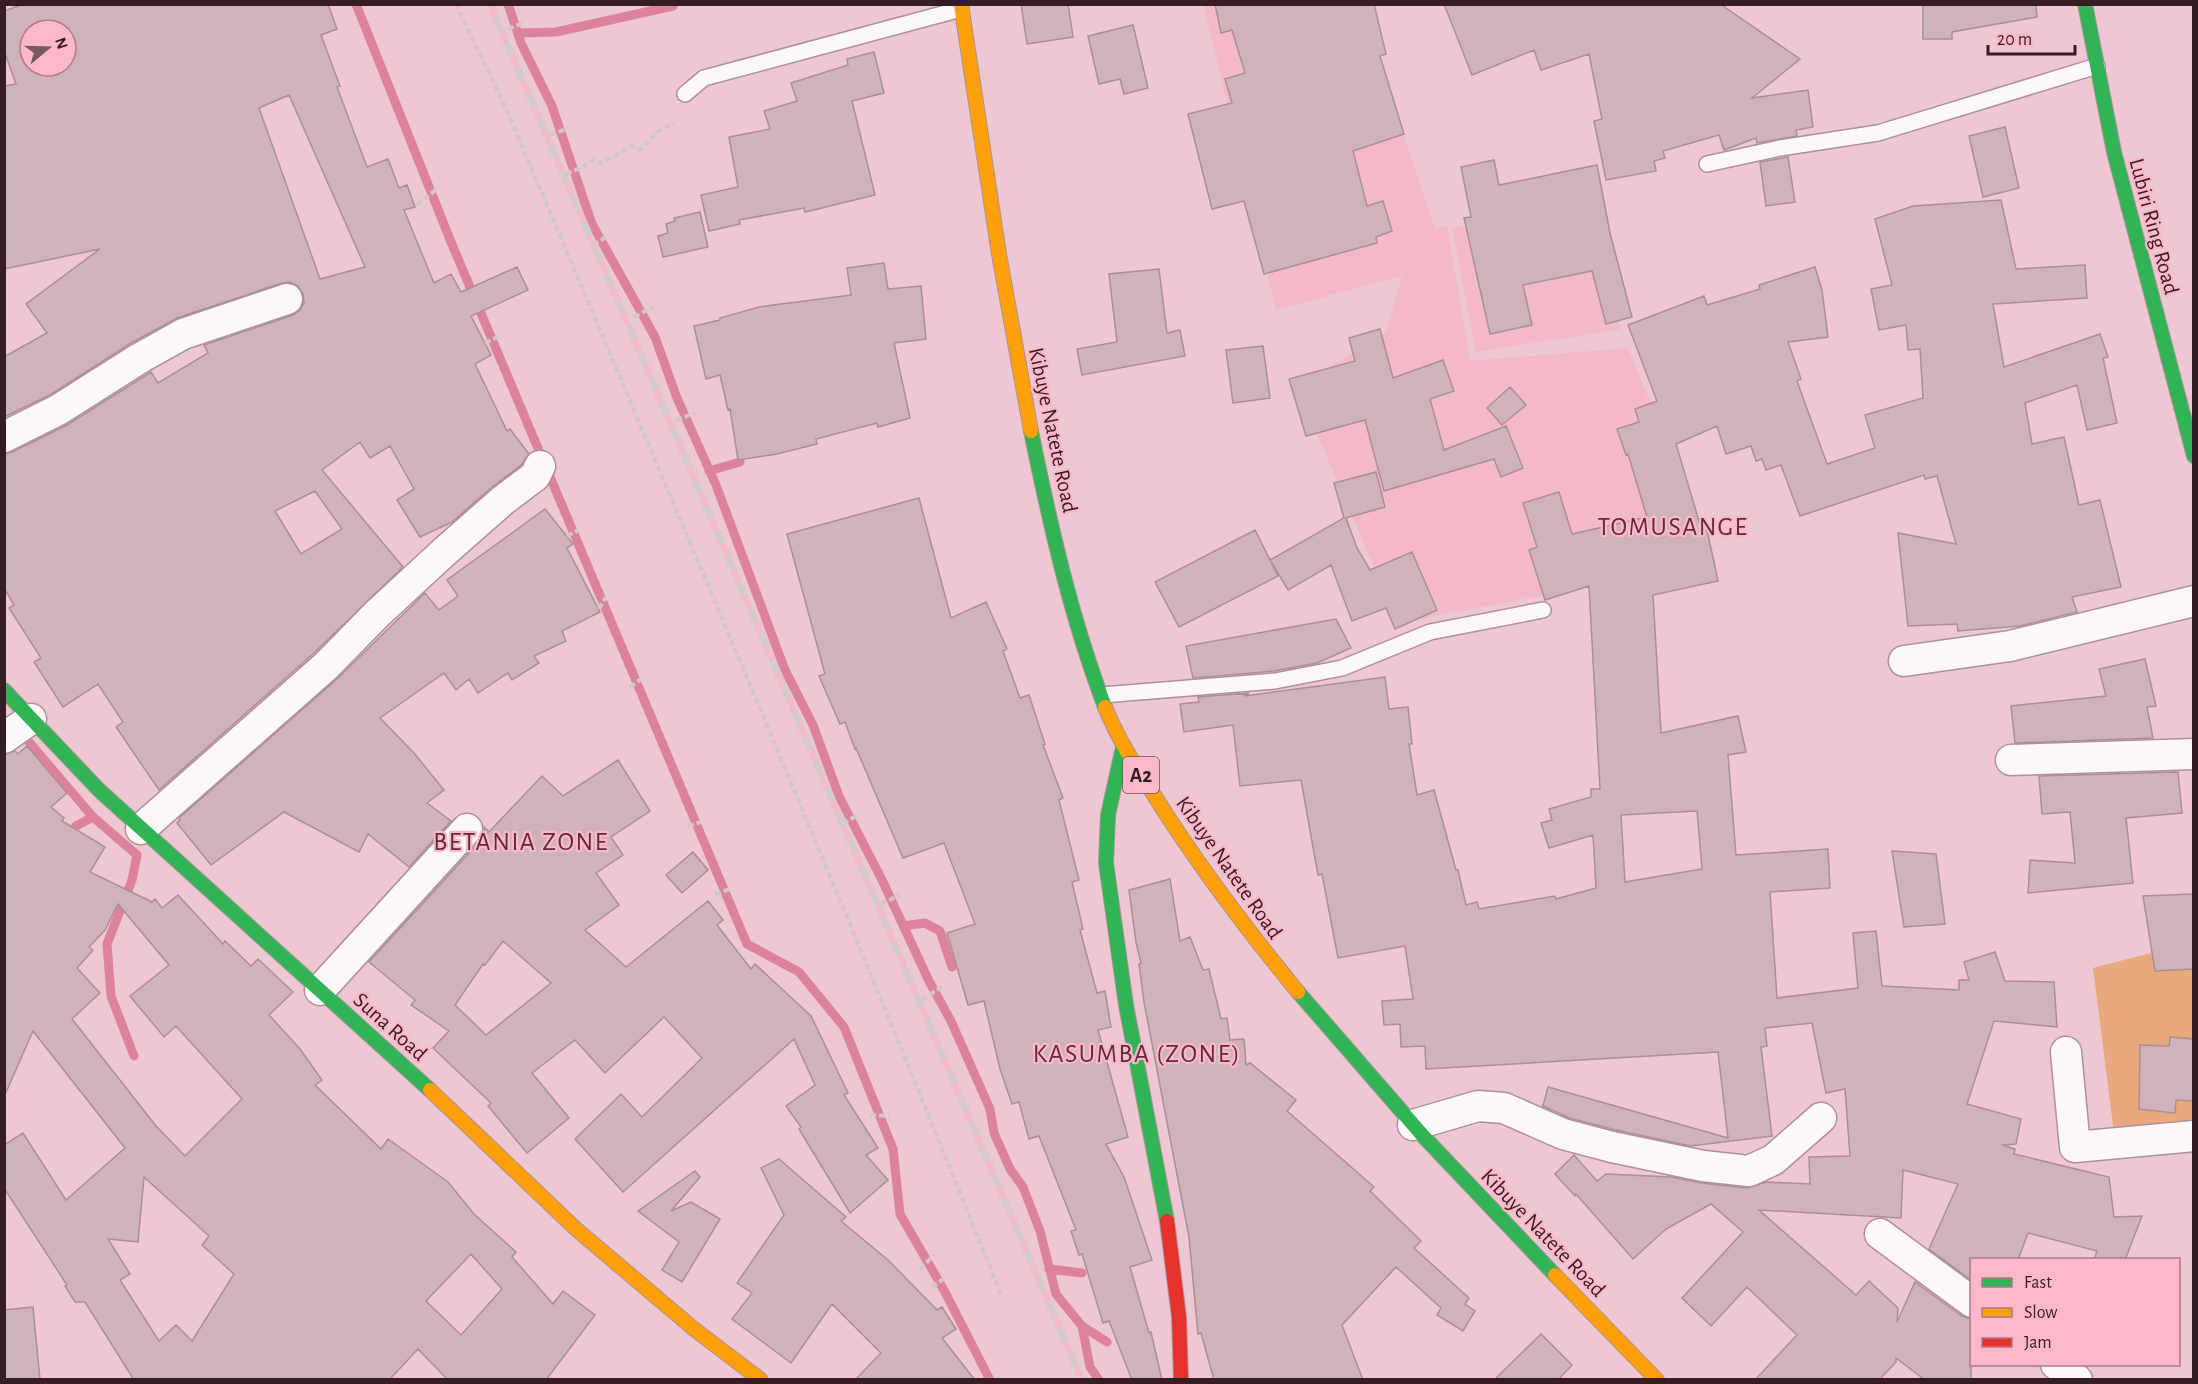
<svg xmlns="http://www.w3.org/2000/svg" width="2198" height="1384" font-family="'Alegreya Sans',sans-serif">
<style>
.built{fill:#f4b9c8}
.green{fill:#e8a97e}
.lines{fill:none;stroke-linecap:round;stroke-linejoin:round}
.stream{stroke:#dc829d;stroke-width:9}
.building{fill:#d0b2ba;stroke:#ab8e96;stroke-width:1.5;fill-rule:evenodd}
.lane-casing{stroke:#ae9199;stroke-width:18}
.street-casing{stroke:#ae9199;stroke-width:33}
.fast-casing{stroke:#ae9199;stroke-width:16}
.slow-casing{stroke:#ae9199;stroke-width:16}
.jam-casing{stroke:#ae9199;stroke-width:16}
.path{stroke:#d2c7c9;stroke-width:4;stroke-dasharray:6 3;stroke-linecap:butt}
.lane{stroke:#fcf7f8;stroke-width:15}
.street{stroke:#fcf7f8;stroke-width:30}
.fast{stroke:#30b455;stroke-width:14}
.slow{stroke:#ff9f0a;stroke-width:14}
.jam{stroke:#e5322d;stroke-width:14}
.rail-casing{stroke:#d6cace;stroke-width:7}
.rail{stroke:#fcb8c9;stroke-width:4.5;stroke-dasharray:14;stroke-linecap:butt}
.path-bridge{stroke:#d2c7c9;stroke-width:4;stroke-dasharray:6 3;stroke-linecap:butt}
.labels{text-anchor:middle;stroke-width:4.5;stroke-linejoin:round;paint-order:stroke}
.shield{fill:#fcb8c9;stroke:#714c55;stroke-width:1.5}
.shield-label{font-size:21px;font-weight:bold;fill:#361d23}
.street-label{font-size:22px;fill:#361d23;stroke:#fcb8c9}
.quarter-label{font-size:26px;letter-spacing:1.5px;fill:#622b3c;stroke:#fcb8c9}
</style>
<rect width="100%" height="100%" fill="#edc7d1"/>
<path class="built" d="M1204 5H1359L1435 228 1447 226 1470 361 1628 348 1716 563 1398 623 1297 387 1386 332 1402 276 1276 310Z
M1593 212 1621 329 1476 352 1452 228Z"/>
<path class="green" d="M2193 942V1133L2115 1141 2093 968Z"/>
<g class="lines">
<path class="stream" d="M356 4 451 242 747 944 799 972 844 1027 893 1149 900 1214 945 1292 990 1380
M508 4 521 43 552 106 592 224 655 337 677 398 716 485 785 670 813 725 839 796 883 882 929 981 951 1021 990 1109 994 1133 1010 1169 1023 1187 1040 1231 1056 1294 1082 1326 1107 1342
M518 33 556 32 673 6
M709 471 740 462
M29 742 93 817 137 855 132 880 107 944 111 996 134 1056
M67 837 76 826 93 817
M903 926 925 923 940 931 952 967
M1049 1269 1082 1273
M1082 1326 1090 1367 1099 1380"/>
</g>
<path class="building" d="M24 4H328L337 29 321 35 340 86 337 87 367 167 388 159 399 188 407 185 415 207 404 210 434 283 451 274 461 292 517 267 528 290 471 316 491 355 475 364 507 431 510 429 529 454 521 465 491 488 452 522 420 537 397 500 414 489 390 446 370 458 360 442 322 470 403 567 314 653 159 790 116 727 123 722 98 684 63 707 34 662 41 658 9 608 14 605 4 588V454L12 452 67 425 151 372 158 383 208 353 204 345 293 315 300 310 304 303 303 294 298 286 290 282 282 283 177 318 131 343 50 395 4 417V357L47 333 26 304 100 249 4 269V86L16 84 4 50V11ZM30 30H66V66H30ZM289 95 365 267 320 279 259 108ZM315 491 342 529 301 554 275 511Z
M1021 4H1068L1073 37 1027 44Z
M1215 4H1374L1386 54 1380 56 1404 134 1353 151 1367 206 1383 201 1392 231 1376 237 1377 243 1264 274 1244 201 1212 209 1188 114 1232 103 1225 79 1245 73 1232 30 1221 33Z
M1444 4H1720L1800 59 1752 98 1808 90 1813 127 1796 130 1797 136 1757 143 1756 138 1724 150 1719 135 1663 151 1665 158 1654 161 1656 171 1606 180 1594 121 1602 119 1589 54 1541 70 1534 50 1472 75Z
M1923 4H2036L2037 17 1952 32V39H1923Z
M1133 25 1148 88 1124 94 1120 79 1099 84 1088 36Z
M874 52 884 93 852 101 875 195 805 212 804 208 739 220 740 224 709 231 701 195 738 187 729 137 770 129 764 111 797 101 791 83 848 65 847 59Z
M2005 127 2019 188 1983 197 1969 136Z
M1788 157 1795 202 1766 206 1760 162Z
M1494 160 1499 185 1597 165 1610 233 1632 317 1606 324 1592 271 1523 285 1532 325 1490 334 1464 218 1471 217 1461 167Z
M2001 200 2016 269 2085 265 2087 298 1993 304 2004 367 2100 334 2108 357 2103 358 2117 423 2087 430 2077 385 2025 403 2032 444 2064 437 2079 505 2100 500 2121 587 2072 597 2077 612 2020 626 1958 631 1957 624 1908 626 1898 533 1956 544 1937 476 1925 479 1924 475 1800 516 1781 465 1766 470 1762 459 1756 461 1751 446 1726 454 1717 426 1676 444 1702 531 1707 530 1718 581 1653 595 1661 733 1738 716 1746 752 1728 755 1736 855 1828 849 1830 888 1770 892 1777 998 1858 988 1853 933 1876 931 1882 986 1959 990V980H1969L1964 962 1995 952 2005 981 2054 982 2057 1027 1994 1021 1967 1104 2021 1119 2016 1144 2002 1145 2015 1149 2014 1154 2109 1177 2114 1217 2142 1216 2125 1260H2094L2097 1251 2028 1233 2018 1260H1971V1280L1929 1249 1958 1184 1903 1170 1901 1218 1759 1210 1856 1295 1869 1281 1898 1308 1897 1322 1915 1282 1962 1316 1971 1319V1380H1925L1896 1358V1362L1879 1380H1755L1797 1335 1747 1287 1711 1326 1682 1298 1743 1232 1711 1204 1666 1229 1633 1259 1576 1194 1575 1196 1555 1174 1574 1155 1597 1181 1606 1174 1671 1177 1701 1183 1747 1188 1766 1182 1810 1184 1809 1157 1850 1156 1845 1089 1826 1093 1812 1023 1765 1028 1767 1046 1761 1047 1772 1136 1690 1146 1616 1130 1569 1118 1543 1106 1548 1087 1728 1138 1718 1052 1426 1069 1425 1046 1401 1047 1400 1024 1384 1025 1382 1001 1413 999 1405 946 1338 958 1322 874 1318 875 1301 780 1240 786 1233 725 1184 732 1180 704 1199 702 1198 697 1249 693 1244 696 1385 677 1389 709 1408 707 1412 744H1409L1417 795 1434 790 1456 870H1458L1466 905 1477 902 1479 909 1555 896 1556 899 1596 888 1593 835 1549 848 1541 823 1552 820 1549 809 1591 797V789H1600L1589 586 1545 600 1529 550 1537 547 1523 503 1559 492 1572 534 1647 517 1628 454 1626 455 1617 429 1639 422 1635 409 1657 401 1628 325 1704 296 1707 305 1760 289 1759 285 1815 267 1822 290 1828 337 1788 342 1801 379 1797 381 1827 464 1875 448 1865 415 1923 398 1920 349 1908 350 1906 325 1879 330 1871 289 1892 285 1875 219 1913 206ZM1697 811 1702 869 1625 882 1621 815Z
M700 212 708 247 663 257 658 236 668 233 666 224 675 221 674 218Z
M884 263 888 289 921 286 926 339 894 343 910 418 878 427 877 423 816 439 817 444 777 454 738 460 730 409 728 410 720 375 706 379 694 326 720 320V318L759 307 851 295 847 268Z
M1159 269 1167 333 1180 330 1185 356 1082 375 1077 349 1117 342 1109 274Z
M1380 329 1393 378 1443 360 1454 391 1430 399 1444 450 1506 426 1523 468 1501 477 1494 459 1384 491 1365 420 1306 436 1289 379 1355 361 1349 338Z
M1263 346 1270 398 1233 403 1226 350Z
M1510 387 1526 405 1502 425 1487 408Z
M1376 472 1385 507 1346 518 1357 548 1370 570 1412 552 1437 610 1395 629 1386 608 1352 621 1331 565 1288 590 1270 560 1344 518 1334 483Z
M919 498 951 618 986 602 1007 649 1003 651 1020 698 1029 695 1045 744 1043 745 1063 798 1059 800 1079 880 1072 882 1083 929 1080 930 1097 993 1105 991 1111 1027 1098 1030 1128 1137 1106 1144 1124 1177 1152 1260 1130 1267 1149 1333 1151 1332 1162 1380H1132L1109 1321 1103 1323 1082 1254 1079 1255 1071 1231 1076 1230 1039 1136 1029 1139 1019 1102 1012 1104 1000 1069 984 1001 968 1005 947 933 975 924 944 843 903 858 856 748 855 749 845 722 840 724 819 676 825 674 787 534Z
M545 509 573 544 567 548 600 612 562 631 566 641 534 656 539 663 512 680 508 673 478 693 469 679 456 690 444 673 380 718 414 753 444 790 427 803 451 821 409 867 368 834 359 852 284 812 211 865 177 823 180 820 179 818 337 679 425 593 439 610 458 596 447 580Z
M1255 530 1278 576 1179 627 1155 582Z
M1336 619 1351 648 1317 663 1274 671 1193 678 1186 646Z
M2145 659 2156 706 2147 707 2153 738 2015 743 2011 706 2106 696 2099 669Z
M27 746 67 793 51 807 64 818 62 821 105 847 90 872 152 902 155 899 162 908 178 895 223 944 225 941 251 966 258 959 293 992 269 1015 300 1049 322 1080 315 1085 381 1149 388 1139 448 1182 474 1214 516 1252 512 1257 553 1304 563 1291 595 1315 546 1380H448L418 1349 389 1380H134L85 1302H75L65 1286 67 1285 4 1188V1145L23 1133 66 1200 125 1148 33 1031 4 1097V755L15 751 18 754ZM118 904 169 965 130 996 164 1037 176 1026 242 1099 185 1156 156 1126 72 1019 100 993 77 968 93 950 89 947 105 930ZM144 1177 209 1236 202 1245 234 1274 192 1341 176 1325 159 1341 120 1280 130 1274 108 1239 138 1242ZM471 1254 502 1289 461 1335 426 1301Z
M618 760 650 811 611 837 623 855 596 873 619 905 585 930 626 967 708 901 723 920 717 925 751 969 755 964 811 1016 848 1093 844 1095 878 1148 866 1155 888 1180 850 1213 799 1129 801 1127 786 1106 815 1085 794 1039 623 1192 575 1139 621 1094 642 1117 702 1058 664 1017 605 1073 575 1040 532 1073 569 1118 527 1153 488 1106 491 1103 433 1048 449 1031 411 1005 415 1000 369 962 480 841 484 833V827L489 832 542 776 563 796ZM503 941 551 983 486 1035 455 1005 483 964 485 965Z
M2178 772 2182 813 2126 818 2133 883 2028 893 2030 860 2075 863 2070 812 2042 814 2039 776Z
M1892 851 1936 854 1945 924 1904 927Z
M693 852 708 870 682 893 666 875Z
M1170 879 1180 941 1190 937 1203 970 1209 969 1221 1019 1227 1018 1230 1040 1244 1039 1246 1065 1250 1063 1296 1100 1287 1111 1374 1187 1370 1191 1421 1241 1414 1248 1469 1298 1465 1304 1475 1311 1463 1331 1437 1315 1441 1308 1396 1267 1342 1325 1363 1380H1214L1201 1333 1198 1334 1189 1237 1144 1002 1139 964 1141 963 1136 942 1129 890Z
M2193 894V969L2155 971 2143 896Z
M2170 1037 2193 1039V1101L2176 1100 2175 1113 2139 1109 2140 1045 2169 1046Z
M779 1159 846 1217 841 1221 888 1260 937 1310 942 1307 956 1329 942 1338 975 1380H855L881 1353 832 1304 791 1363 732 1319 752 1293 737 1283 784 1215 761 1168Z
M695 1171 700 1177 671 1211 691 1202 720 1219 682 1282 662 1270 679 1242 638 1211Z
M33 1307 40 1380H4V1310Z
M1541 1334 1572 1365 1558 1380H1494Z"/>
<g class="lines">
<defs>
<path id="lane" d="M685 94 704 78 961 9
M1707 164 1780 148 1878 133 2097 66
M1102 695 1275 681 1342 668 1430 632 1543 610"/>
<path id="street" d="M4 437 58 410 140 358 183 334 287 299
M1904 661 2010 646 2194 601
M4 738 31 719
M2011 760 2194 754
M141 829 326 666 377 614 443 553 502 501 535 476 540 466
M320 990 467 829
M2066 1052 2075 1147 2194 1136
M1413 1125 1478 1106 1504 1108 1563 1134 1612 1147 1703 1166 1749 1171 1773 1160 1821 1118
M1880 1234 1972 1302
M2056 1364 2077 1380"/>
<path id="fast" d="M2085 4 2114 152 2194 456
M1031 431C1050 524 1071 618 1105 707
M4 690 99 790 430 1090
M1123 747 1108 815 1106 863 1126 1005 1167 1221
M1298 992 1424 1137 1555 1275"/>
<path id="slow" d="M961 4 999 254 1031 431
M1105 707C1119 742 1139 771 1159 803 1201 869 1248 931 1298 992
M430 1090 576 1229 694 1329 761 1380
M1555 1275 1657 1380"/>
<path id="jam" d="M1167 1221 1179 1317 1181 1380"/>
</defs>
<use href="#lane" class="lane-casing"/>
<use href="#street" class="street-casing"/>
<use href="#fast" class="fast-casing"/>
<use href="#slow" class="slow-casing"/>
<use href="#jam" class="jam-casing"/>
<path class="path" d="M456 4 508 113C675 507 843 900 1002 1297
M508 29 523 23
M550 135 569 128
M566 174 585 166 592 160 602 163 632 146 640 150 657 132 674 123
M417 205 438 188
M634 317 653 307
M485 343 500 336
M676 420 695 413
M567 536 579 530
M599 609 606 597
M630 687 641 679
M843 824 859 814
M688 826 701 822
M715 894 730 889
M881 904 900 895
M922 1000 943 986
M870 1115 889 1116
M920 1269 934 1255
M932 1287 946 1277"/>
<use href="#lane" class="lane"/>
<use href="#street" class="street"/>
<use href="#fast" class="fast"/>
<use href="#slow" class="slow"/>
<use href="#jam" class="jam"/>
<defs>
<path id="rail" d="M490 4 1082 1380"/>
</defs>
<use href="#rail" class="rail-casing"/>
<use href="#rail" class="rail"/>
<path class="path-bridge" d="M593 245 609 235"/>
</g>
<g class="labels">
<rect class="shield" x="1123" y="757" width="36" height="36" rx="4.5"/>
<g class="shield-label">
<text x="1141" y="782">A2</text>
</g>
<g class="street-label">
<text transform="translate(2155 226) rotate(75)" y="8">Lubiri Ring Road</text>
<text transform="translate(1054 430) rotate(78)" y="8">Kibuye Natete Road</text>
<text transform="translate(1230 867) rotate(55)" y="8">Kibuye Natete Road</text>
<text transform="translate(391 1026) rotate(42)" y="8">Suna Road</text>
<text transform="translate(1544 1232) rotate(46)" y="8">Kibuye Natete Road</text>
</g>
<g class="quarter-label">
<text x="1673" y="535">TOMUSANGE</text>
<text x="521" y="850">BETANIA ZONE</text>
<text x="1137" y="1062">KASUMBA (ZONE)</text>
</g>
</g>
<rect width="2198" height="1384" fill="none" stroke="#361d23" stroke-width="12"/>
<rect x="1970" y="1258" width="210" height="108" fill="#fcb8c9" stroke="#ad7a87" stroke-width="1.5"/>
<rect x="1982" y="1278" width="30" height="9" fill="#30b455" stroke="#ad7a87" stroke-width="1.5"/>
<text x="2024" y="1288" font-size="18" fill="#361d23">Fast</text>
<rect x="1982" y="1308" width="30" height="9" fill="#ff9f0a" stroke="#ad7a87" stroke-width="1.5"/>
<text x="2024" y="1318" font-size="18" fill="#361d23">Slow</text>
<rect x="1982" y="1338" width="30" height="9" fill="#e5322d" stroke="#ad7a87" stroke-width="1.5"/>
<text x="2024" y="1348" font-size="18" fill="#361d23">Jam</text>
<g transform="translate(48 48) rotate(71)"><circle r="28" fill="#fcb8c9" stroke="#ad7a87" stroke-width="1.5"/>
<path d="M0-4.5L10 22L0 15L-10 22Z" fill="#765860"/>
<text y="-9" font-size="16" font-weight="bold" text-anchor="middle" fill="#361d23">N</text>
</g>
<path d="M1988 45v9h87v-9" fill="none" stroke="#361d23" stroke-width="3"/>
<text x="1997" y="45" font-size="18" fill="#361d23" stroke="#fcb8c9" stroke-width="4.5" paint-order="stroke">20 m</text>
</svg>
